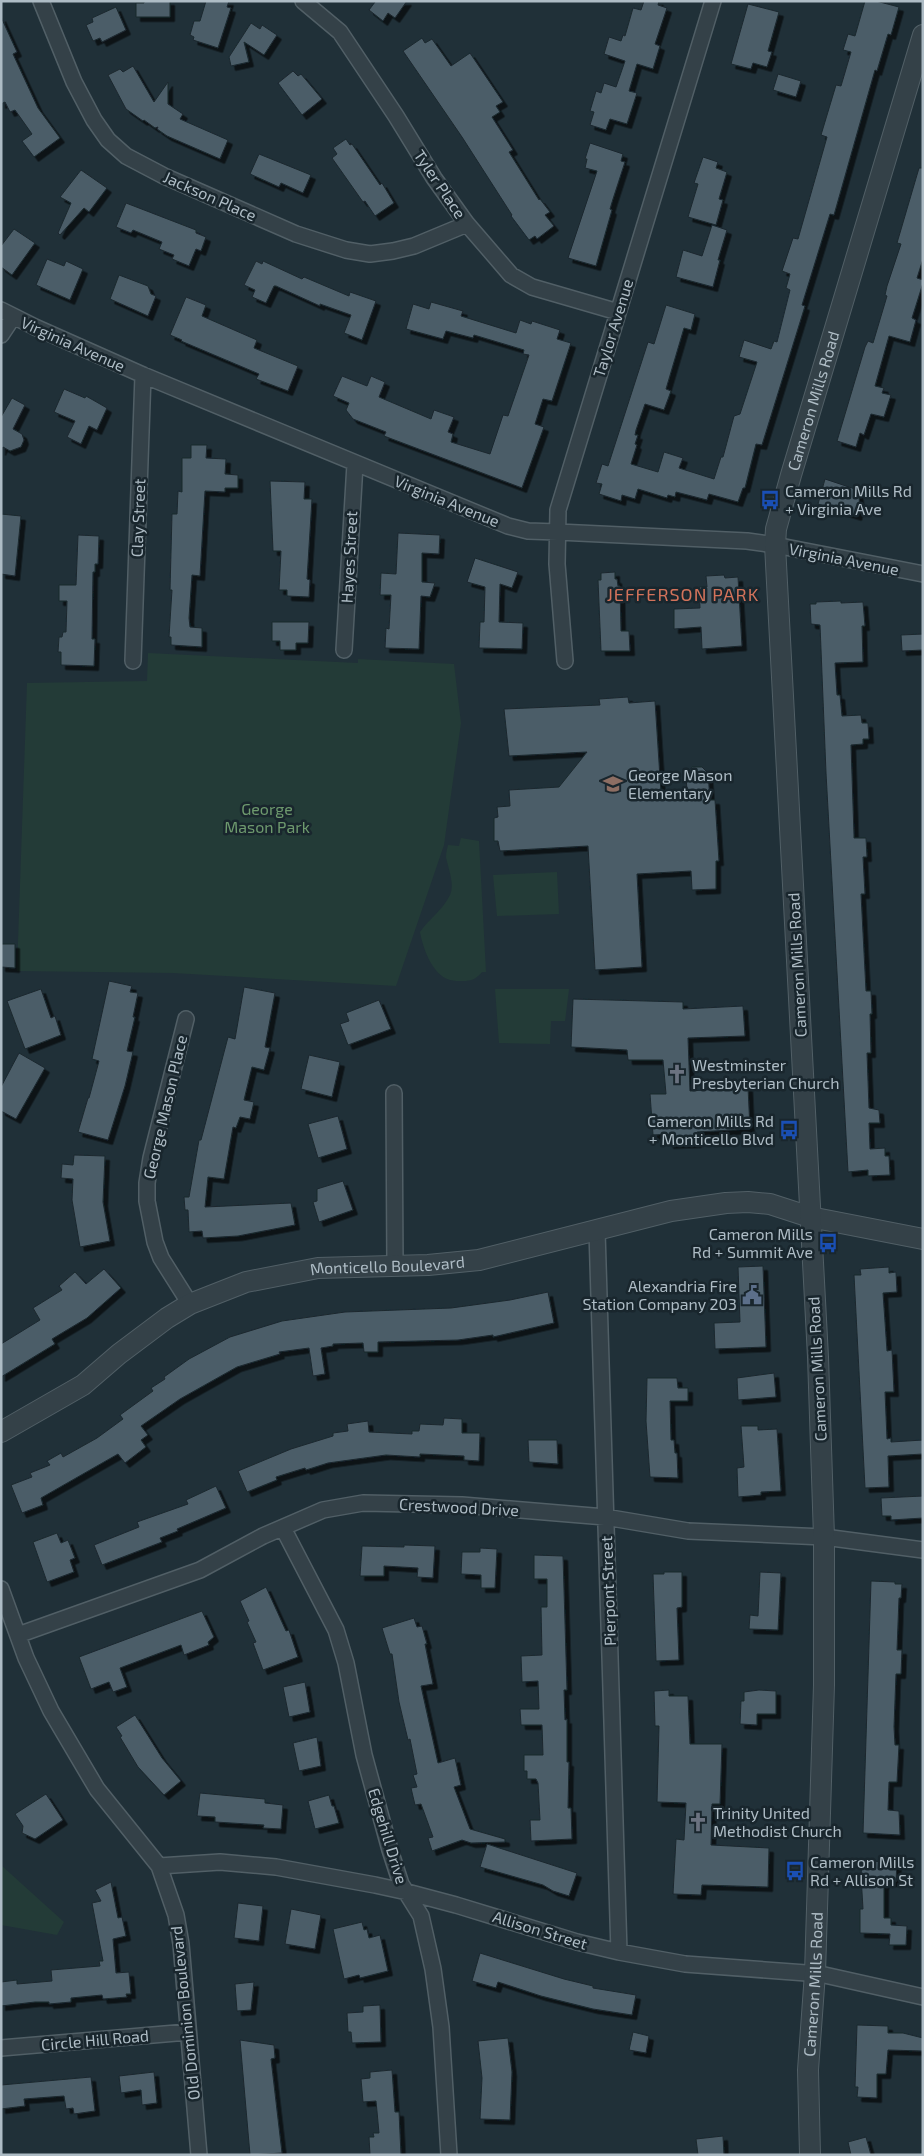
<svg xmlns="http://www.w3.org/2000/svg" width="924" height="2156" font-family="'Exo 2',sans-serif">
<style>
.green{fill:#233b37}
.building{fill:#4b5d67;stroke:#1b282f;filter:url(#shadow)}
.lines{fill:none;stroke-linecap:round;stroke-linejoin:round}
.minor-casing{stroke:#515f66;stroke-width:18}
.tertiary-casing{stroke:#515f66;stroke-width:22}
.minor{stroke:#344148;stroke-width:15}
.tertiary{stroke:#344148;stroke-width:20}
.labels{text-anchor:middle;stroke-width:5;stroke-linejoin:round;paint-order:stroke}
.street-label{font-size:16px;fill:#aebcc5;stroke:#19262d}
.poi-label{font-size:16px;fill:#aebcc5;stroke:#19262d;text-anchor:start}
.park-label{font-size:16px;fill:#6e9a6e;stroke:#19262d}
.neighbourhood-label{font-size:18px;letter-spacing:1px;fill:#d3735b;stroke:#19262d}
</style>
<defs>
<filter id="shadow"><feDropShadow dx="4.5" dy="4.5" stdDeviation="0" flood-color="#0009"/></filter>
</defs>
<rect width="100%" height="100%" fill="#203038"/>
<path class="green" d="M148 653 358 663V659L454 664 461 723 444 845 396 986 173 973 17 971 27 683 147 681Z
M461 838 479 841 486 972H482C476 979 472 981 462 981 458 981 454 981 450 980 432 975 423 948 420 932 429 919 443 910 450 895 455 884 448 868 446 857 446 853 447 849 448 845L459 846Z
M557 872 559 914 497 916 493 875Z
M495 989H569L565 1021H551L550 1044 499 1043Z
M1 1865 64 1922 57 1935 1 1925Z"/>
<path class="building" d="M144 1H170V17H136V3H144Z
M206 1H229L227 7 231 8 218 48 193 40 194 37 190 35 194 21H200Z
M373 1H407L395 18 388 13 383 21 369 10 375 2Z
M644 1H659L658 5 667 8 655 44 660 46 653 69 637 64 629 91 637 93 627 124 610 119 606 130 590 125 594 112 590 111 596 91 601 93 604 83 616 87 625 61 604 54 609 37 621 41 623 35 625 36 633 8 641 10Z
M865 1H876L899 7 891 35 888 34 877 71 875 70 834 215 830 214 802 305 805 306 762 445 756 444 745 488H743L738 502 709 494 707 500 676 492 675 497 668 495 667 498 638 489 635 499 622 495 621 501 599 494 602 484 596 483 602 464 608 466 648 342 654 344 666 305 695 314 691 330 684 328 666 389 671 391 664 410 645 404 636 430 635 435H638L635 444 637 445 631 464 658 472 664 452 683 458 679 468 714 479 721 457H723L734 416 740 414 757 362 739 357 744 340 771 349 774 341 777 342 790 290 786 288 790 274 782 271 793 238 798 239 827 137 821 135 836 85 841 86 851 52 843 50 848 34 855 36Z
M748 4 779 12 768 51 772 52 767 67 753 63 751 69 731 64Z
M116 7 126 30 102 42 100 38 93 41 86 25 93 22 92 18Z
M1 17 17 52 13 54 38 108 60 138 34 157 22 141 32 134 15 110 10 112 5 102 1 104Z
M251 23 260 29 262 25 277 35 264 55 244 42 249 62 231 66 229 57Z
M422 38 425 43 432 39 451 66 470 53 503 102 496 106 500 112 492 117 513 150 509 152 539 200 540 199 550 212 545 215 554 226 537 239 535 236 529 240 511 216 512 215 462 137 403 51Z
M133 66 154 102 168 82V104L183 114 180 119 228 140 220 159 167 136 157 129 158 127 155 128 144 120 143 121 126 109 108 75 120 69 123 72Z
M293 71 298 76 301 74 322 99 302 115 278 83Z
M778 74 801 81 796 97 773 90Z
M346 139 350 145 352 144 380 185 382 183 394 203 375 216 365 201 363 202 332 158 337 154 333 148Z
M590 143 623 154 621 161 625 162 613 199 610 209 612 210 596 266 568 258 597 171 585 168 587 159H585Z
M259 154 311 175 303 193 281 183 279 187 250 174Z
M703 157 718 162 716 168 727 172 719 199 723 200 716 225 688 217 698 184 694 183Z
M919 168H923V259L917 278 923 280V283L912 318 916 320 910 342 889 336 875 386 884 388 882 393 891 395 884 417 871 414 864 435 860 433 856 447 837 441 865 347 868 341 873 343 887 296 885 295 887 286 901 244 897 243Z
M81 170 107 188 89 212 84 208 60 235 58 233 71 203 60 197Z
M126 203 196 230V233L206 237 201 251 196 249 189 266 172 259 174 255 159 249 162 242 133 230 131 233 116 227Z
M712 225 727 230 718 260H720L713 287 676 277 683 250 702 256Z
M14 229 35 243 12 275 1 267V246Z
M47 259 64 266 66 261 83 269 70 300 36 285Z
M256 261 262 264 263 261 302 279 304 277 349 296 350 292 376 301 362 340 344 333 351 315 320 304V306L276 286H274L266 303 252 297 255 290 244 285Z
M119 275 148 286 151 294 156 296 148 316 110 299Z
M186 297 206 305 202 316 257 340 254 348 298 366 288 391 256 379 259 374 181 341 182 340 170 335Z
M431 302 463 311 461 316 516 333 520 320 531 324 532 321 560 330 557 339 571 343 552 401 543 399 535 424 544 427 522 488 384 436 386 432 353 419 346 410 349 403 333 396 342 376 367 386 371 376 385 382 379 397 431 419 434 410 454 417 448 432 453 434 451 442 490 454 503 415 508 416 529 355 523 354 524 350 474 335 473 338 446 331 443 339 406 329 413 304 429 309Z
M64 389 85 398 86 396 107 408 97 430 89 426 81 444 67 437 75 421 54 412Z
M12 398 25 405 13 429 22 434 24 440 21 447 10 451 3 447 1 451V417Z
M191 445H207L206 458 226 459 225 474 238 475V488H225V492L205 491 200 576 192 575 189 618 190 627 202 628V647L171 645V637H169L172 590H170L172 514H177L178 491 182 492V458H191Z
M825 479 858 490 860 506 857 516 818 504Z
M270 481 305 482 304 499H312L307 579 310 580 309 597 287 596V590H279L281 551H273Z
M1 514 21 516 15 576 1 574Z
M398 533 440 535 439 554 422 553V582L435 583 430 597 421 596 419 649 385 648 386 628 389 629 391 595H380L381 573 396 574Z
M78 535 99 536 98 564H95V572H93L92 639H95L94 666 61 665V652H58L59 637H62L63 632H66L67 601H59V585H76Z
M475 558 518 572 512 588 500 584 499 622 523 623 522 649 479 648 480 622H484L485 587 467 582Z
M615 572V579H617L618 586H620L621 631H629L630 651H601L598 580H601V573Z
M724 575 725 578 738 577 742 646 702 649 701 627 674 629V609L700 608 699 587H707L706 576Z
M841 601V603L863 602 865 626H862L863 662 835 663 837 695H840L842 716 861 715 862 723H868L869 739H863V744L851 745 854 835V838H866L867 857H863L865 894H861L866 991H871L872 1014H870L871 1053H867L869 1108 879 1110 880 1123H869L870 1149 885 1148V1156H889L890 1175 868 1176V1170L848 1172 826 773 820 625 811 624 810 604H816V602Z
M272 622H309L308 643H296V650H280V641H272Z
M923 634V650L902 651 901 635Z
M628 697 629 703 655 701 661 793 687 792 686 775 692 767H702L708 773 710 800H715L719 861H716V889L692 890 691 871 637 874 642 967 595 970 588 846 500 851 498 841H494V818L498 817 497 807 510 806 509 790 559 787 587 752 509 756 504 709 600 705 599 699Z
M1 944H15V968L1 967Z
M109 981 132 986 130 992 138 993 133 1017H135L127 1051 133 1052 125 1086 108 1140 78 1132 88 1098H89L99 1061 92 1059Z
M244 987 275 993 265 1047 270 1048 264 1070 252 1067 244 1100 254 1102 250 1119 240 1117 236 1128 233 1127 224 1179 208 1177 205 1207 291 1203 295 1225 238 1236 203 1238 202 1231 189 1232 188 1210H185L184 1197H189L199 1140H201L228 1037 235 1039Z
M41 989 51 1018 55 1016 61 1035 25 1049 7 1001Z
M573 999 683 1002V1009L743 1006 745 1036 688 1038 690 1091 748 1087 750 1129 697 1132V1143L669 1144 668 1134 653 1135 650 1094H666L663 1060H628L627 1050 571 1047Z
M379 1000 391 1029 348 1045 340 1024 349 1021 346 1013Z
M19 1053 45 1068 16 1119 1 1111V1087Z
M309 1055 340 1062 332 1097 301 1089Z
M338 1116 347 1149 318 1158 308 1124Z
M74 1155 105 1156 103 1202 110 1241 80 1247 72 1200 73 1179 61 1178 62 1164 73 1165Z
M343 1181 353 1210 319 1222 313 1202 317 1201V1189Z
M763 1266 766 1347 715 1349 714 1323 740 1322 738 1267Z
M889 1267V1273L896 1272 897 1292 883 1293 887 1351 892 1350 894 1392H885L887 1439 891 1438V1442L923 1440V1454L888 1456 889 1487 865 1488 854 1275H861L860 1269Z
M104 1269 121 1288 87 1318 52 1339 55 1344 1 1377V1344L40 1320 33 1308 62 1290 59 1286 75 1272 86 1284Z
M548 1292 554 1323 493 1337V1335L458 1340 378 1342V1352H364L363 1343 333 1344V1346L321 1348 325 1374 313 1376 309 1348 279 1352 280 1354 237 1367 180 1399 141 1426 148 1435 141 1440 146 1447 125 1463 118 1454 41 1498 43 1505 22 1513 11 1485 32 1477 30 1473 50 1465 47 1461 61 1453 63 1457 97 1438 123 1419 120 1415 153 1391 151 1388 165 1379 164 1377 189 1359 230 1337 282 1321 345 1312 451 1308 510 1300Z
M774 1373 776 1397 738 1400 737 1378Z
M647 1378H677L678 1388H688V1401H670L671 1440H674L675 1453H677L678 1478 650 1477 646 1421Z
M444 1418 462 1419V1433H480L479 1461 464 1460V1456L420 1454V1457L386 1455 328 1463 306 1470 305 1468 276 1477 277 1480 247 1492 238 1471 291 1449 333 1436V1433L348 1431 347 1424 368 1421 369 1432 412 1434V1431H419L420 1424 443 1425Z
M741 1426H758V1430L777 1429 781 1491 761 1492V1495L738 1497 737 1468 744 1467Z
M528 1440H557L558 1464 529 1462Z
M216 1486 226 1508 177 1529 178 1531 160 1538 162 1542 102 1565 94 1545 139 1527 137 1522 188 1504 186 1500Z
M923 1496V1518L891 1520V1516H882L881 1498Z
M57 1533 61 1543 68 1540 75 1558 70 1560 74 1572 47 1582 33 1542Z
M404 1545 435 1546 433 1578 417 1577 418 1568 384 1566V1576H360L362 1546 404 1547Z
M480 1548 497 1549 495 1588H481V1575L461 1574 462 1552H480Z
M534 1555 563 1556 567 1690H564L565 1720 567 1719V1762H569L568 1808H571L572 1839 531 1841 530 1820H540L538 1783 536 1779H527V1771H524V1755H543L542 1725H521L520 1709H539L538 1681 522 1682 521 1656 542 1655 541 1607H547V1579H534Z
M664 1572H682V1607L677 1608 679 1660 656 1661 653 1574H664Z
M760 1572 781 1573 778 1630 749 1629 750 1615 758 1616Z
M871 1581 895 1582V1584H902L901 1598H899L897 1650H902L901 1674H896L894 1727 895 1745H899L897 1782H889L888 1810 899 1811 900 1835 863 1833Z
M266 1587 286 1631 289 1630 298 1657 263 1670 253 1643 256 1642 247 1622 249 1621 240 1601Z
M202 1611 214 1637 208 1642 209 1645 184 1655 181 1645 120 1668 127 1687 113 1692 109 1682 91 1689 79 1657Z
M414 1618 417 1627 422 1626 427 1644H425L433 1684 421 1686 438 1763 455 1758 461 1785 454 1787 470 1829 505 1839V1842L471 1843 462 1840 432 1851 428 1838 433 1837 421 1804 415 1805 411 1788 417 1787 413 1775 417 1774 410 1739 408 1740 399 1702 392 1654H390L382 1628Z
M305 1682 310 1712 289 1717 283 1687Z
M669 1690V1696H688L690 1744H722L720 1804H712L711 1845 769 1848 768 1887 702 1885 701 1895 673 1894 676 1839 684 1840 686 1803 657 1802 659 1726H655L654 1691Z
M759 1690 776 1691V1714H757V1725L740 1724 741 1701H744V1692Z
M135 1715 162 1758 181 1781 164 1795 138 1767 120 1737 122 1736 116 1727Z
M317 1737 321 1766 299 1771 293 1743Z
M200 1793 265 1799V1803L283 1805 281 1829 263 1828 264 1825 215 1822V1817L197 1816Z
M46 1794 63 1820 35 1839 22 1833 23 1826 15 1814Z
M329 1795 332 1806H334L339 1823 315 1829 308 1801Z
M487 1844 577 1873 569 1896 553 1891 543 1885 480 1867Z
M862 1861 897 1862 896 1882H885L884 1886V1918H891V1925L907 1926 906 1945H889L890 1934 860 1933V1909H863L861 1876Z
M111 1882 118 1918 122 1917 126 1936 113 1939 116 1973 129 1972 131 1994H126L127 1997 103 1999 102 1995 71 1998V2002L49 2004V2002H35L1 2006V1982L17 1980V1984L52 1981 51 1970 100 1966 99 1961H103L92 1903 101 1901 95 1890Z
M238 1903 263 1906 259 1941 234 1938Z
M291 1909 321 1915 315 1949 285 1944Z
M362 1922 364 1930 367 1929 369 1938 380 1935 388 1971 360 1978 359 1975 344 1979 333 1929Z
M480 1953 564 1979 593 1986V1988L636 1995 632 2015 593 2009 541 1996 498 1982 496 1988 472 1981Z
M254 1982 251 2010 237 2011 235 1984Z
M380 2005 381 2042 352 2043 351 2032H348L347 2013 363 2012V2006Z
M857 2025 888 2026V2033H903L923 2038V2051L888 2050 886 2074H877V2098L857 2097 858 2087H855Z
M633 2032 649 2036 646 2053 629 2050Z
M508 2038 512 2072 510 2120 480 2119 482 2078 478 2041Z
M240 2040 274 2045 275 2058 271 2059 282 2153 250 2155Z
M392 2070 395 2112H399L401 2155H370L369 2137H374L373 2133H379L376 2101 363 2102 361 2079 370 2078V2072Z
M154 2072 157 2103 142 2105 141 2090 121 2093 119 2076Z
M91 2077 95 2111 74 2114 73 2108 66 2109 64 2096 24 2099 25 2106 1 2109V2085Z
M723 2136 724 2155H698L696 2139Z
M866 2137 871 2155H851L848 2142Z"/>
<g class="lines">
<defs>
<path id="minor" d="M41 1 74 82 94 120 108 140 126 156 164 176 296 234 346 250 370 254 393 251 414 246 467 224
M303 1 340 32 396 116 434 178 467 224 511 275 532 287 618 312
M1 310 35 327 143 375 508 526 528 531 558 532 747 541 775 545 923 574
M1 335 13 317
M344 650 355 464
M133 661 143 375
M565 661 557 564 558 510 713 1
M186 1019 151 1158 147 1183V1201L155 1242 161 1258 190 1304
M394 1093 395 1267
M597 1231 619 1952
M283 1528 336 1630 346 1663 364 1755 390 1850 401 1884 421 1916 433 1969 441 2027 449 2155
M1 1589 26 1658 51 1711 97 1789 159 1866 176 1915 181 1944 199 2155
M18 1635 200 1570 263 1536 323 1510 363 1503 462 1505 605 1517 688 1531 824 1537 923 1550
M159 1866 220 1862 276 1867 375 1885 407 1892 456 1905 577 1942 619 1952 685 1964 820 1974 923 1997
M1 2048 188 2032"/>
<g id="tertiary">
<path id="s1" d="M1 1432 83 1385 119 1354 167 1318 190 1304 246 1282 318 1268 428 1265 479 1260 671 1211 726 1203 748 1202 770 1204 810 1217 923 1239"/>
<path id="s2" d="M810 2155 808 2070 815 1973 824 1685V1537L818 1357 775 545 776 529 791 475 923 35"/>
</g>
</defs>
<use href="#minor" class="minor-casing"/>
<use href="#tertiary" class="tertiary-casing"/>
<use href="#minor" class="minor"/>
<use href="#tertiary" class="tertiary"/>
</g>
<defs>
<symbol id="bus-bare" viewBox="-9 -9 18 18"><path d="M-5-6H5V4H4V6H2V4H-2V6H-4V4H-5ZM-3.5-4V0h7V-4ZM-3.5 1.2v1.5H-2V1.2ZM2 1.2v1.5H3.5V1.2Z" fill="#1a4fb4" stroke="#19262d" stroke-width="2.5" paint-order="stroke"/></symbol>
<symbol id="school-bare" viewBox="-9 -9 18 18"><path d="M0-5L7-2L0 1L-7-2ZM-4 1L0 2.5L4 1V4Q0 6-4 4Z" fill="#8d6e63" stroke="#19262d" stroke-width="2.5" paint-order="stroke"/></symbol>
<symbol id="church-bare" viewBox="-9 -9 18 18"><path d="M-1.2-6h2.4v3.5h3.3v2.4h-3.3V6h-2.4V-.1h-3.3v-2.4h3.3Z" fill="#6b7280" stroke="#19262d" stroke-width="2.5" paint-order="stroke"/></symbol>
<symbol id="civic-bare" viewBox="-9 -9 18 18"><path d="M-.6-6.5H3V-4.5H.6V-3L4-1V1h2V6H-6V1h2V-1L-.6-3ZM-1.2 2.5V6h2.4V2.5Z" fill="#5c6f8a" stroke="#19262d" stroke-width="2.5" paint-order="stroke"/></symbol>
</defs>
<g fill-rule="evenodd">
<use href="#bus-bare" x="756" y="486" width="28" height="28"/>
<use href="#school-bare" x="599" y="770" width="28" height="28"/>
<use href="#church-bare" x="663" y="1060" width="28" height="28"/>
<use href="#bus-bare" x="775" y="1116" width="28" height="28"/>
<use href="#bus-bare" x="814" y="1229" width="28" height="28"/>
<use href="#civic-bare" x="738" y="1281" width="28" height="28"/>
<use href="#church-bare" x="684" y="1808" width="28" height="28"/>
<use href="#bus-bare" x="781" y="1857" width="28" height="28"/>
</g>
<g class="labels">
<g class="street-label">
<text transform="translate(440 184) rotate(56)" y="6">Tyler Place</text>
<text transform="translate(210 196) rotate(24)" y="6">Jackson Place</text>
<text transform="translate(613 328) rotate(-73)" y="6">Taylor Avenue</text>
<text transform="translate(73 344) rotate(24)" y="6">Virginia Avenue</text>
<text dy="6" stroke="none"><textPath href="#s2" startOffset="1761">Cameron Mills Road</textPath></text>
<text transform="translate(447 501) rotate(22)" y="6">Virginia Avenue</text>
<text transform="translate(138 518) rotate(-88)" y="6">Clay Street</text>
<text transform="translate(349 557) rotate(-87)" y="6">Hayes Street</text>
<text transform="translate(844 559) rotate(11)" y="6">Virginia Avenue</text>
<text transform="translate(797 965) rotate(-93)" y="6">Cameron Mills Road</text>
<text transform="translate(165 1107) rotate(-77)" y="6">George Mason Place</text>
<text dy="6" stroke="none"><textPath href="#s1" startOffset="432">Monticello Boulevard</textPath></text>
<text transform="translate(817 1369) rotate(-93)" y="6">Cameron Mills Road</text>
<text transform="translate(459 1507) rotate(3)" y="6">Crestwood Drive</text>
<text transform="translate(608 1591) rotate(-92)" y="6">Pierpont Street</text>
<text transform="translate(388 1836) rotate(73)" y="6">Edgehill Drive</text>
<text transform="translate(540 1930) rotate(17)" y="6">Allison Street</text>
<text dy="6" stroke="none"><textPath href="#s2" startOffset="171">Cameron Mills Road</textPath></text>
<text transform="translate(185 2013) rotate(-96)" y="6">Old Dominion Boulevard</text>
<text transform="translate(95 2040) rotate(-5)" y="6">Circle Hill Road</text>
</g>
<g class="poi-label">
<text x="785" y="497">Cameron Mills Rd<tspan x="785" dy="18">+ Virginia Ave</tspan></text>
<text x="628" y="781">George Mason<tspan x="628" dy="18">Elementary</tspan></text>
<text x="692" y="1071">Westminster<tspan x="692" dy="18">Presbyterian Church</tspan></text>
<text x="774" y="1127" text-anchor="end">Cameron Mills Rd<tspan x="774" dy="18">+ Monticello Blvd</tspan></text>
<text x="813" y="1240" text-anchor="end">Cameron Mills<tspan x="813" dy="18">Rd + Summit Ave</tspan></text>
<text x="737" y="1292" text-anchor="end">Alexandria Fire<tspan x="737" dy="18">Station Company 203</tspan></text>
<text x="713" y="1819">Trinity United<tspan x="713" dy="18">Methodist Church</tspan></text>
<text x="810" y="1868">Cameron Mills<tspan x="810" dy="18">Rd + Allison St</tspan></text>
</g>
<g class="park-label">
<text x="267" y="815">George<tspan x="267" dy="18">Mason Park</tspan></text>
</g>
<g class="neighbourhood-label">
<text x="683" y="601">JEFFERSON PARK</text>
</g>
</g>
<rect width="924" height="2156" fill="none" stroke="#aebcc5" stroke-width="5"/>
</svg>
